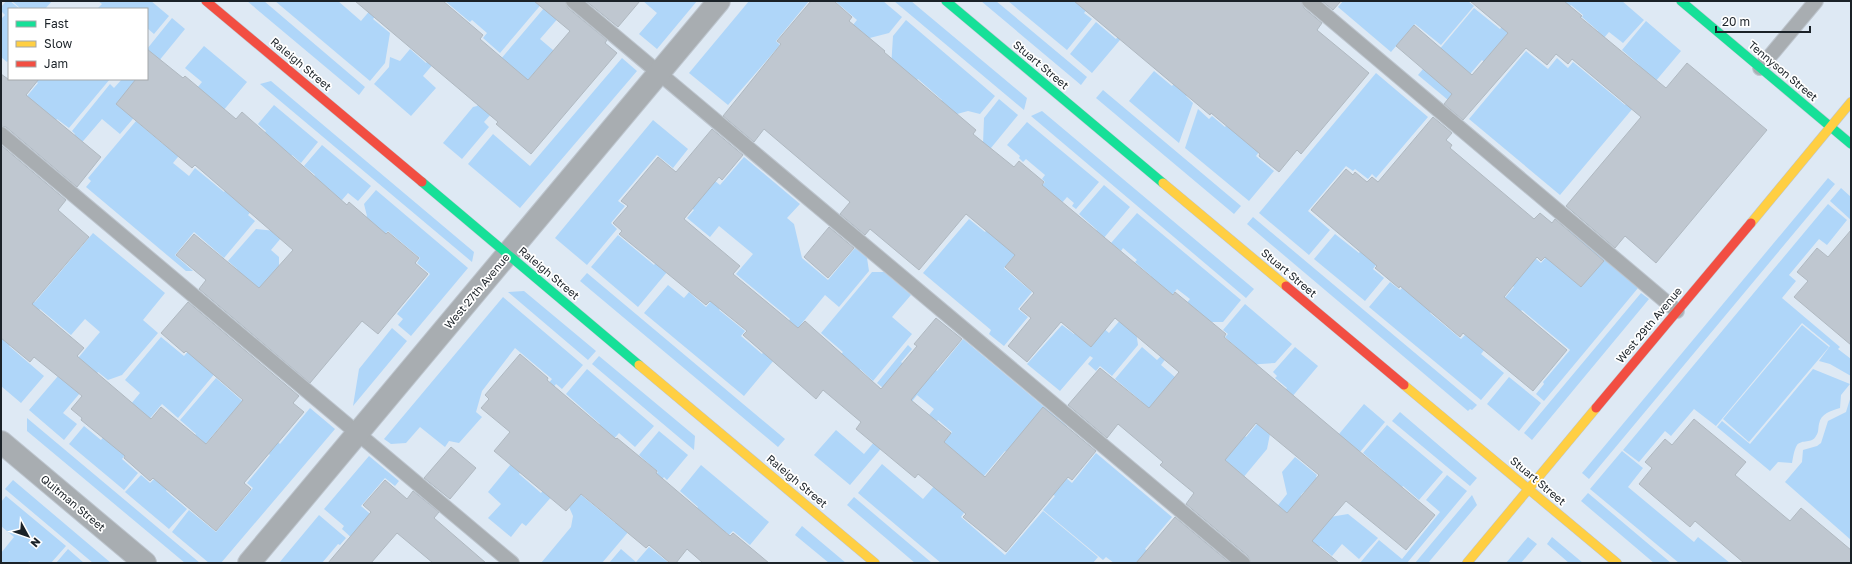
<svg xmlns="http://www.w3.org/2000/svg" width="1852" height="564" font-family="'Golos Text',sans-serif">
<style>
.green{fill:#afd6f9}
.building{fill:#bfc7d0;stroke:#b0b9c1;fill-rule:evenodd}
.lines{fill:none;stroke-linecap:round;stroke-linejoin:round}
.lane-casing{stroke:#bdc5ce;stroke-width:16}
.street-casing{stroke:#bdc5ce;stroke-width:24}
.fast-casing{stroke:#bdc5ce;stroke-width:10}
.slow-casing{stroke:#bdc5ce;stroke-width:10}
.jam-casing{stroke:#bdc5ce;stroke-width:10}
.lane{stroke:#a8adb1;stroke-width:14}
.street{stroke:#a8adb1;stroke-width:22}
.fast{stroke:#16e098;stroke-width:9}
.slow{stroke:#ffcf43;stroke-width:9}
.jam{stroke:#f24e42;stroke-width:9}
.labels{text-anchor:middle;stroke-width:3.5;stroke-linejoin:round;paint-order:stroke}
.street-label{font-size:11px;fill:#1b2228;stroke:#fff}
</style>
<rect width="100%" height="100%" fill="#dee9f4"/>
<path class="green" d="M6 1H10L20 9H9V60L7 62 1 57V19L5 15 1 11V7Z
M12 1H52L45 9H21Z
M98 1H151L169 16 154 34 147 28V9H97L102 4Z
M247 1H264L365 87 359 95Z
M275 1H338L361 21 372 8 378 13 373 19 390 33 385 63 370 81Z
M445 1H544L500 53 483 38 487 33 472 20 470 22Z
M550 1 567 8 540 39 580 73 568 88 541 65 511 99 507 96 484 122 489 127 462 159 443 143 473 107 477 106 481 101 494 67Z
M643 1H697L657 49 639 34 657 13Z
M749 1H809L776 41 780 45 728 105 689 73Z
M835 1H883L902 17 889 33 835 47 857 20Z
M894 1H911L1027 98 1024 110Z
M981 1H996L1087 77 1081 85Z
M1008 1H1094L1084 13 1092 19 1067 50Z
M1148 1H1153L1092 73 1070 54 1096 22 1116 39Z
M1343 1H1468L1474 6 1441 45 1415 24 1391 52 1338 7Z
M1535 1 1484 62 1482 60 1448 100 1418 75 1474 8 1500 29 1507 21Z
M1562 1H1622L1644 20 1623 43 1609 32 1581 65 1574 59 1598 31 1582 17 1583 15 1571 5 1569 7Z
M172 18 185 29 149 73 137 114 120 134 102 119 66 161 58 154 75 134 72 131 110 84 114 88 122 79H147V49Z
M463 19 468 23 423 76 436 88 411 116 374 84 389 67 390 57 400 61 410 49 426 63Z
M906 20 995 96 980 114 968 111 957 114 905 145 942 100 918 79 912 85 891 68 893 36Z
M1646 21 1681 51 1560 195 1469 119 1526 51 1548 69 1557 58 1568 68 1573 62 1625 105 1648 77 1637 68 1639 65 1622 50Z
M204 46 247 82 218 117 197 88 202 82 185 68Z
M1202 51 1192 88 1186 96 1193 103 1179 143 1129 101 1154 71 1172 86Z
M622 58 637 71 520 208 468 164 493 134 530 166Z
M1376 73 1428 117 1376 178 1372 174 1368 179 1355 169 1353 171 1346 166 1308 211 1330 230 1309 255 1259 213Z
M33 79H110L69 128 57 119 42 138 12 114 38 83Z
M271 81 474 252 472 262 260 84Z
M1103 90 1241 206 1234 214 1096 98Z
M1255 91 1259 152 1256 156 1274 171 1249 201 1185 148 1198 109 1209 119 1212 116 1225 127Z
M999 99 1018 115 959 187 983 144 984 118Z
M274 105 318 142 301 163 292 155 286 162 260 139 266 131 258 124Z
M1042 111 1254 289 1246 298 1031 116Z
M653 120 688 149 673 168 657 155 618 201 625 206 611 223 617 229 587 265 555 238Z
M136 121 163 144 172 134 186 147 173 163 189 176 195 168 224 192 262 146 254 208 248 215 255 221 224 258 194 232 175 255 193 271H186L86 187 91 181 88 178Z
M1027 122 1099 182 1076 209 1072 206 1074 203 1067 197 1050 217 1011 223 1045 182 1042 179 1045 175 1026 159 1023 162 1019 158 1020 156 1007 145Z
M322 145 371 186 358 201 348 193 336 207 309 182 315 175 304 166Z
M744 157 800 204 787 218 794 224 802 258 828 280 855 248 867 258 869 271 839 307 825 295 789 339 780 332 790 319 736 274 753 254 719 226 710 237 687 218 694 210 666 186 688 159 720 185Z
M1828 178 1835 184 1589 479 1582 473Z
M1104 185 1130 207 1054 297V281L1097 230 1079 214Z
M1841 188 1851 197V220L1830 201Z
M376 190 468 268 411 336 398 325 403 319 397 314 430 274 417 263 420 258 388 231 378 242 363 221 367 216 364 204Z
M1828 204 1847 220 1827 245 1819 239 1789 275 1796 281 1782 298 1840 347 1838 349 1851 359V376L1830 364 1819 361 1830 346 1802 323 1716 426 1694 409 1671 436 1665 431 1639 462 1623 450Z
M1137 213 1241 300 1223 322H1212L1204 331 1186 304 1190 299 1177 289 1167 301 1120 313 1151 276 1135 262 1137 260 1123 248 1121 251 1111 243Z
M1253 217 1477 405 1472 410 1470 409 1468 411 1247 224Z
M1389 218 1379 261 1373 269 1384 278 1365 301 1314 259 1335 234 1359 253Z
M969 219 985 232 995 219 1028 239 1004 268 1032 292 1018 309 1028 317 1004 346 989 334 991 330 923 273Z
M689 224 677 260 638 307 591 267 618 235 654 265Z
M256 229 286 232 271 250 279 257V282L264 299 216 295 237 269 228 261Z
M1569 230 1638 288 1544 401 1536 394 1544 384 1543 382 1570 350 1522 310 1494 343 1478 330 1514 287 1511 284 1517 243 1541 263Z
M93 233 165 293 143 320 158 333 122 375 108 380 98 372 63 413 77 424 64 440 29 410 70 362 73 364 100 332 85 319 71 335 40 309 9 346 44 376 21 403 1 386V336L28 297 35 302Z
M872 272H884L911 295 892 317 912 334 873 381 860 369 851 380 834 362 843 352 821 333Z
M587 273 785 439 778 447 580 281Z
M1390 282 1400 290 1406 284 1434 307 1430 313 1461 339 1467 333 1490 343 1481 354 1504 373 1481 400 1369 307Z
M668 285 684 298 689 292 706 307 717 294 726 301 719 310 745 331 741 336 762 354 778 334 789 342 744 396 644 313Z
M524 291 596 351 588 360 508 292Z
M1641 293 1649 299 1532 440 1524 433Z
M503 297 583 365 562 389 556 384 523 424 518 420 552 379 515 348 482 391 476 412 482 417 459 443 449 441 445 447 420 427 406 443 391 444 384 439Z
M1245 304 1292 344 1275 363 1246 365 1231 353 1236 347 1225 337 1228 334 1223 330Z
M1089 316 1109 333 1122 318 1136 331 1138 345 1112 376 1100 366 1096 371 1088 364 1093 358 1090 356 1060 391 1027 364 1062 325 1074 334Z
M1802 325 1829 347 1749 442 1723 419Z
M209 327 235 349 178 418 162 404 125 448 128 451 122 459 138 473 124 490 69 444 84 426 101 440 140 393 125 380 161 337 184 356Z
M392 328 407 341 353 406 359 369Z
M963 339 1067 426 1041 458 1026 468 1005 451 984 476 936 482 959 455 944 442 952 432 938 420 933 426 925 420 934 409 917 395 907 408 877 383 908 345 912 349 901 362 920 378 930 365 937 371Z
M1142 347 1157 360 1163 354 1167 357 1161 365 1205 403V456L1139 404 1141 401 1115 379Z
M1295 347 1318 366 1265 429 1270 434 1267 449 1242 479 1217 477 1234 427 1246 437 1287 388 1275 378 1277 376 1273 372Z
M599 356 695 436 694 450 592 364Z
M587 369 654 426 635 447 619 433 590 467 553 495 526 526 522 523 511 537 488 518 501 504 488 492 511 464 532 458 519 474 541 493 600 424 566 394Z
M1813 369 1850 384 1841 395 1840 408C1831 411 1821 413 1819 424 1818 428 1819 432 1816 436 1812 444 1802 439 1797 445 1794 450 1793 458 1792 463L1778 462 1770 471 1717 427 1722 421 1750 444Z
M1509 377 1541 403 1519 431 1487 404Z
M216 378 247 405 223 423 166 491 187 509 169 529 125 492 141 475 150 483 157 476 160 478 196 434 180 420Z
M1851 396V540L1785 482 1802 462 1803 450 1817 446 1821 443 1828 421 1846 412Z
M1364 404 1385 422 1360 452 1334 440Z
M310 408 335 429 221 563H209L172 532 189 510 216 532 253 488 247 483 270 455 236 426 245 415 280 444Z
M903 408 907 418 850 485 814 455 836 430 864 454Z
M1400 412 1477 478 1470 486 1392 421Z
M27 418 200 563H185L27 431Z
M1387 425 1443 472 1419 500 1403 486 1374 520 1357 505 1385 472 1363 453Z
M659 431 688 455 667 480 664 477 624 525 629 531 602 563H541L571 527 573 516 569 507 574 489 615 523 658 472 639 455Z
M1622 451 1643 468 1628 487 1694 542 1698 537 1730 563H1679L1590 489Z
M1096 453 1172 517 1145 549 1162 563H1114L1106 557 1103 560 1043 510 1055 496 1050 492 1064 476 1072 483Z
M369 456 399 481 395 486 385 478 361 506 375 518 355 541 342 529 344 526 324 509Z
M1295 457 1317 475 1316 477 1319 480 1307 494 1304 492 1301 495 1306 521 1348 514 1378 538 1359 559 1342 544 1332 556 1320 546 1312 555 1275 509 1287 494 1282 472Z
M882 464 923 499 936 484 966 510 961 517 1005 555 1043 511 1098 557 1093 563H941L858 493Z
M701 465 769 522 750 545 733 531 729 535 726 532 702 561 694 512 698 507 680 491Z
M1447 475 1467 491 1407 563H1360L1379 540 1402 559 1440 512 1426 500Z
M13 480 111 563H93L5 489Z
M1588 493 1671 563H1654L1581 501Z
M1472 495 1477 505 1428 563H1415Z
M6 496 66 546 51 563H32L29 561 28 563H1V553L14 537 1 526V502Z
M854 497 932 563H915L847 505Z
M319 515 346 538 340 545 338 544 322 563H279Z
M802 526 846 563H829L795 535Z
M1528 537 1537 544 1521 563H1506Z
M1552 537 1583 563H1569L1547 544Z
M649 547 669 563H609L621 549 636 562Z
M68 549 84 563H56Z"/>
<path class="building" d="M355 1H443L483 35 480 39 528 80 570 31 534 1H565L568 8 607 40 605 43 617 53 531 154 496 124 498 122Z
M586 1H640L618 27Z
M811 1H834L852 17 849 21 885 51 884 52 976 130 973 134 1014 167 1019 161 1044 182 1042 185 1173 295 1175 292 1226 334 1224 337 1435 515 1406 550 1346 501 1312 541 1339 563H1251L1248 556 1186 504 1194 493 1160 465 1163 462 1118 424 1107 438 1068 405 1100 368 1149 408 1179 372 1115 318 1091 347 1061 322 1027 362 1008 346 1031 318 1020 309 1034 293 1005 267 1015 255 966 214 919 270 870 229 865 235 840 214 850 202 764 129 754 142 723 116 781 44 777 41ZM1256 423 1319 475 1287 513 1225 460Z
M1074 1H1301L1304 8 1322 23 1317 30 1369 73 1301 154 1297 150 1279 172 1259 156 1260 154 1211 113 1210 115Z
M1322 1H1341L1333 10Z
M1470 1H1564L1582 16 1580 17 1666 88 1687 63 1767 130 1656 263 1625 236 1615 248 1566 206 1641 117 1572 59 1568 64 1556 54 1547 65 1526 48 1463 120 1444 104 1452 94 1396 46 1414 25 1472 75 1508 33Z
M147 49 183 78 185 76 236 119 242 112 347 205 349 202 386 234 388 232 419 258 415 263 428 274 378 334 362 321 310 383 199 289 206 280 176 255 194 234 259 288 293 250 195 165 192 168 116 104 136 79H147Z
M1 74 8 79H39L26 95 101 157 77 187 6 127 1 126Z
M1433 117 1452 133 1446 140 1452 145 1450 148 1534 219 1540 213 1552 223 1555 219 1604 261 1581 287 1545 257 1541 261 1537 257 1504 297 1567 350 1533 391 1463 333 1460 337 1400 286 1399 288 1375 268 1377 266 1311 210 1346 169 1353 175 1355 172 1367 182 1372 177 1378 182Z
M712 129 743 155 722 180 719 177 684 219 740 266 733 274 798 328 805 321 881 389 917 346 914 344 936 318 962 339 911 400 951 433 944 442 985 477 1043 407 1096 451 1072 480 1068 477 1006 552 963 517 966 514 918 474 915 478 856 429 861 422 823 390 816 399 743 335 747 331 710 301 706 305 619 234 622 231 613 223 628 206 621 201 658 157 676 172Z
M1 145 66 200 58 210 89 237 32 304 84 348 77 356 151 419 161 407 206 444 243 400 186 351 184 353 161 333 188 302 299 396 293 403 304 412 244 483 251 489 216 531 153 478 150 481 124 458 125 456 81 420 82 418 71 409 82 396 34 357 30 362 1 338Z
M829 227 854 248 828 278 804 257Z
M1851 230V345L1794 297 1808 281 1797 272 1817 248 1828 257Z
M520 354 548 378 547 380 616 439 617 438 657 471 656 473 730 536 733 533 769 563H703L687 549 676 563H670L649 545 646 548 581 494 566 511 494 451 510 432 481 408 489 399 485 395Z
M1694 419 1746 462 1735 475 1790 521 1801 508 1851 550V563H1744L1695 521 1690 527 1639 484 1652 468 1645 462 1665 439 1672 445Z
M451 447 476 468 450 499 424 478Z
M385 480 407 499 413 491 439 512 434 518 486 563H433L397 533 371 563H328L371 512 363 505Z
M1175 517 1230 563H1136Z"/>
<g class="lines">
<defs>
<path id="lane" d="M573 1 1243 563
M1309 1 1677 311
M1760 68 1816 1
M1 134 512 563"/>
<path id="street" d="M1 442 145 563
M249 563 719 1"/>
<path id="fast" d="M946 1 1163 183
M1681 1 1851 144
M422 182 639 365"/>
<path id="slow" d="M1163 183 1286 286
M1751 223 1851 102
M639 365 875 563
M1404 385 1617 563
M1467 563 1596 408"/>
<path id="jam" d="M206 1 422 182
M1286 286 1404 385
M1596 408 1751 223"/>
</defs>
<use href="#lane" class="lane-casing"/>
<use href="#street" class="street-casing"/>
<use href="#fast" class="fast-casing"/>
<use href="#slow" class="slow-casing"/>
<use href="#jam" class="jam-casing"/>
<use href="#lane" class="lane"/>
<use href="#street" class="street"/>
<use href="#fast" class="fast"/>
<use href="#slow" class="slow"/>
<use href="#jam" class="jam"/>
</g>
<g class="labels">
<g class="street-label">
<text transform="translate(301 64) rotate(40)" y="4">Raleigh Street</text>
<text transform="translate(1041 65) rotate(40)" y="4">Stuart Street</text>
<text transform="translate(1783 71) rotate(40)" y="4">Tennyson Street</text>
<text transform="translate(549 273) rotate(40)" y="4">Raleigh Street</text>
<text transform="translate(1289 273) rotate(40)" y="4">Stuart Street</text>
<text transform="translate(477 291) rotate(-50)" y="4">West 27th Avenue</text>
<text transform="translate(1649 325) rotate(-50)" y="4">West 29th Avenue</text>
<text transform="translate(797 481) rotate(40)" y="4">Raleigh Street</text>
<text transform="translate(1538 481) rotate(40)" y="4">Stuart Street</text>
<text transform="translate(73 503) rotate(40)" y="4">Quitman Street</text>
</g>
</g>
<rect width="1852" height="564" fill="none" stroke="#1b2228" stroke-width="4"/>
<rect x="8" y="8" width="140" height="72" fill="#ffffff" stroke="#a4a7a9"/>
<rect x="16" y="21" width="20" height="6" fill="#16e098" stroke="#a4a7a9"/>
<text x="44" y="28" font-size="12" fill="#1b2228">Fast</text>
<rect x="16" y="41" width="20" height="6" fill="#ffcf43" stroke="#a4a7a9"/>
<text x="44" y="48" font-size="12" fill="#1b2228">Slow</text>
<rect x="16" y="61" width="20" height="6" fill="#f24e42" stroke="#a4a7a9"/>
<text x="44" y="68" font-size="12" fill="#1b2228">Jam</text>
<g transform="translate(28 536) rotate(130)" stroke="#ffffff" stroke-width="3" paint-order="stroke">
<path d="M0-3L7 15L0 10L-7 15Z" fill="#1b2228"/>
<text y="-6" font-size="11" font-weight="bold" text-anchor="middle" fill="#1b2228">N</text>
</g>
<path d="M1716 26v6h94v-6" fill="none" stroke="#1b2228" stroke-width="2"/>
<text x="1722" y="26" font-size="12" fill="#1b2228" stroke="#ffffff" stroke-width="3" paint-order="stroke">20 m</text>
</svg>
